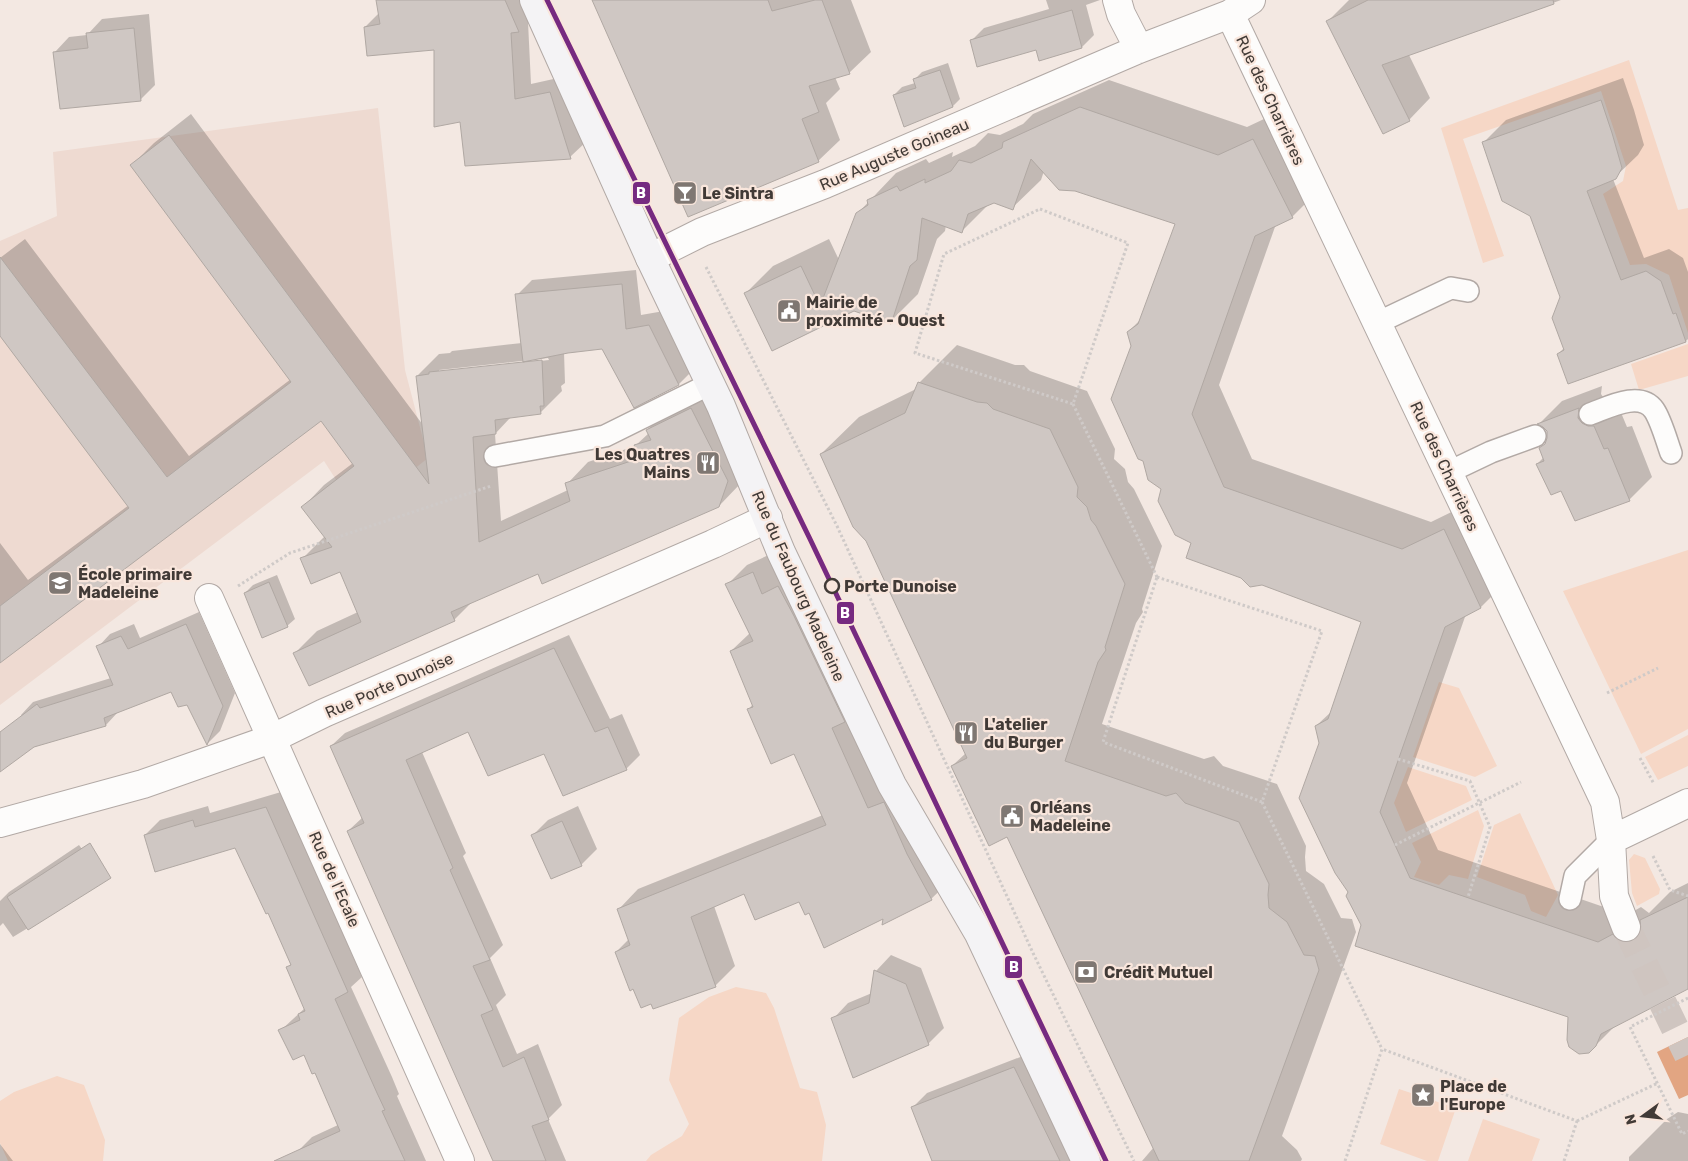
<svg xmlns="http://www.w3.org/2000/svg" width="1688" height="1161" font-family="Rubik,sans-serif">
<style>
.built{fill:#eedad1}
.green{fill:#f6d7c6}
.water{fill:#e2a582}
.shadow{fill:#0003;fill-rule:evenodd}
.building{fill:#cfc7c3;stroke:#b0a8a3}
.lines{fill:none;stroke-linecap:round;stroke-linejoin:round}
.street-tunnel{stroke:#cfc5c0;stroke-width:28;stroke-dasharray:28 14;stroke-linecap:butt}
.lane-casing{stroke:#b2a9a5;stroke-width:24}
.street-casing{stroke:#b2a9a5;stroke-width:30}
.secondary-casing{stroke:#b2a9a5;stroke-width:30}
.path{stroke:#cfcac8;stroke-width:3;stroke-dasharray:2.5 2.5;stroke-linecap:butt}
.lane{stroke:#fdfcfb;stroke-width:21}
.street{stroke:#fdfcfb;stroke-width:28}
.secondary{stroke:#f4f3f5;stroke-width:28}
.tram-1-casing{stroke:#f9e6dc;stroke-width:9}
.tram-1{stroke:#762a80;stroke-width:5}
.stop-dot{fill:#f9e6dc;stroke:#413a36;stroke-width:2.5}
.labels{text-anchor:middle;stroke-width:4.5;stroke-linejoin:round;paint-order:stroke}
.street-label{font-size:16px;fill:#413a36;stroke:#f9e6dc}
.poi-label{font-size:16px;font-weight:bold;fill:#413a36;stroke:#f9e6dc;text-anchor:start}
.stop-label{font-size:16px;font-weight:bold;fill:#413a36;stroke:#f9e6dc;text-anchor:start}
.line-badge{stroke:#f9e6dc;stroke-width:2}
.badge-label{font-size:14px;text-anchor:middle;font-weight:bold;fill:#fff}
</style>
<rect width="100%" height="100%" fill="#f3e8e2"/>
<path class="built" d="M378 108 405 370 428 458 358 514 324 461 0 705V241L57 216 53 152Z"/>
<path class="green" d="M1629 60 1678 210 1688 208V333L1669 275 1646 264 1630 265 1603 194 1623 181 1626 166 1601 91 1463 139 1504 256 1483 263 1441 128Z
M1688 344V376L1639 390 1631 364Z
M1688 550V729L1641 754 1563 591Z
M1439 682 1459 688 1497 766 1475 777 1413 757Z
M1688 735V766L1658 780 1645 757Z
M1408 767 1466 786 1472 800 1406 832 1394 803Z
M1478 810 1484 826 1468 879 1449 875 1439 885 1414 877 1421 862 1412 843Z
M1520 813 1558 895 1546 917 1531 911 1525 895 1477 877 1494 825Z
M1634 854 1645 858 1660 889 1659 894 1637 906 1632 893 1629 860Z
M736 987 766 993 774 1008 800 1088 817 1092 826 1125 822 1161H646L651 1155 682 1136 689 1124 669 1080 679 1018 709 997Z
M57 1076 84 1085 105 1140 103 1161H8L0 1143V1101L14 1092Z
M1399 1089 1456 1108 1438 1161H1427L1380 1144Z
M1483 1119 1540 1139 1532 1161H1468Z"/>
<path class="water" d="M1688 1037V1095L1679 1099 1657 1052Z"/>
<path class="shadow" d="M377 0H528L535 15 528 22 531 84 567 76 587 141 570 157 462 121 435 48 365 27 379 13Z
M592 0H851L871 52 849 73 835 77 840 89 826 103 840 140 818 161Z
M1046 0H1100L1086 5 1094 35 1082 47 1037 48 972 40 984 28 1049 9Z
M1349 0H1561L1409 55 1430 98 1409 120 1328 21Z
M149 14 155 85 140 100 55 52 69 37 87 35 102 19Z
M948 63 960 99 953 106 894 95 902 87 915 83 914 80 922 72Z
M1623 78 1634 110 1644 145 1638 155 1613 179 1644 258 1669 249 1683 258 1688 272V339L1686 341 1558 354 1564 348 1561 297 1531 215 1483 143 1506 120Z
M1109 80 1247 127 1281 111 1320 189 1292 217 1276 224 1219 385 1252 459 1431 522 1472 502 1509 579 1481 607 1466 614 1407 783 1438 850 1627 915 1641 907 1649 913 1670 892 1688 883V987L1617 1024 1594 1047 1570 1016 1363 925 1349 891 1316 726 1332 711 1363 621 1242 577 1193 543 1162 488 1128 332 1141 319 1176 224 1044 171 1041 180 1012 208 994 201 990 203 962 231 946 225 945 231 937 239 918 294 890 322 854 310 773 350 745 294 773 266 829 239 839 260 857 214 896 173 926 159 929 163 953 152 952 157 975 146 988 133 1000 135 1023 124 1033 114Z
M191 114 423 425 417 376 439 354 450 353 452 351 522 343 517 295 532 280 636 270 641 315 664 311 694 369 679 384 635 406 603 348 564 352 565 383 561 386 562 391 540 413 512 416 495 434 501 521 568 490 567 484 588 462 635 446 649 433 647 430 669 408 713 387 741 483 719 506 538 573 473 601 454 620 295 653 317 631 358 612 340 570 302 559 325 536 303 507 324 485 353 463 321 419 0 661V543L28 580 129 505 0 334V258L25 239 189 456 291 379 132 165 154 143ZM548 358 549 360 439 372V370Z
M957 345 1015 365H1024L1030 371 1087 391 1115 449 1114 459 1125 469 1128 482 1134 489 1162 546 1142 609 1143 612 1136 623 1102 724 1204 759 1214 756 1223 766 1277 784 1306 846 1305 857 1306 871 1324 884 1341 918 1352 919 1356 932 1282 1136 1297 1150 1302 1159 1301 1161H1142L1154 1147 1008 835 952 766 966 753 867 540 821 454 859 417 916 389 919 383Z
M1602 386 1601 394 1605 400 1617 403 1627 427 1632 426 1652 477 1629 500 1562 489 1537 464 1544 457 1541 448 1547 442 1548 431 1540 423 1562 401Z
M773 553 951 880 931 899 885 917 810 911 800 900 745 893 714 906 735 966 715 986 616 952 629 939 619 909 638 889 823 815 794 753 748 710 753 704 731 651 750 633 727 585 747 565Z
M277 575 295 619 287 626 245 593 253 585Z
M199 612 235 693 220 731 208 743 188 703 172 690 118 712 106 725 42 744 21 715 33 702 111 678 98 647 110 634 134 624 140 638Z
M569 635 610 719 622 714 640 755 626 769 545 752 469 730 422 752 466 853 463 856 503 945 490 958 506 995 496 1005 517 1054 538 1044 562 1105 548 1119 566 1161H494L348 831 363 817 331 746 345 733Z
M281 792 362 977 351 987 392 1077 399 1094 397 1096 426 1161H300L297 1152 312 1137 338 1125 315 1071 305 1053 280 1031 305 1008 288 967 291 964 269 912 236 847 145 835 160 820 208 806 210 813Z
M578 806 597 849 581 865 532 836 548 820Z
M79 845 102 876 87 892 13 937 3 923 0 926V901L9 892Z
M891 955 921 968 944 1028 928 1044 833 1019 848 1003 872 993 876 971Z
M1028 1054 1081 1161H933L913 1107 927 1093Z
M1678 1112 1688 1114V1161H1629V1157L1667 1119Z
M0 1144 13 1161H0Z"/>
<path class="building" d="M376 0H505L519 32 511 33 515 99 550 92 571 159 465 166 460 122 434 127V50L367 56 364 27 380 24Z
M592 0H768L772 11 815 0H822L850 74 809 86 819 112 802 119 819 162 688 217Z
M1368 0H1553L1554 4 1382 65 1410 121 1383 134 1326 21Z
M1072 10 1082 48 1039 61 1036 50 977 67 970 40Z
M134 28 141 101 60 109 53 52 88 48 86 33Z
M940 70 953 107 904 127 893 95 916 88 913 79Z
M1601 100 1612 133 1622 168 1616 179 1587 191 1621 280 1646 271 1661 281 1673 314 1676 313 1686 342 1568 384 1557 354 1564 350 1552 318 1560 297 1530 216 1502 201 1482 142Z
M1080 107 1218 155 1253 139 1293 218 1255 236 1192 414 1224 487 1402 549 1444 529 1481 608 1445 627 1380 812 1410 878 1598 942 1613 934 1617 939 1623 942 1632 941 1638 937 1641 930 1640 920 1688 897V989L1601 1034 1596 1046 1589 1053 1579 1054 1569 1047 1567 1040 1568 1017 1355 946 1361 925 1346 896 1348 892 1335 873 1299 798 1319 743 1315 726 1328 719 1361 622 1262 585 1250 587 1241 578 1186 558 1191 543 1175 535 1158 501 1161 489 1148 480 1143 461 1138 459 1111 399 1131 346 1127 332 1138 324 1175 224 1075 191 1059 190 1031 159 1013 210 994 203 968 214 962 233 922 218 917 260 910 266 891 324 854 311 772 351 744 293 801 266 820 306 856 213 868 205 867 200 897 186 900 191 925 179V183L951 171 959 160 971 163 1002 148 1003 142Z
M169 135 429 484 416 376 429 374V372L542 360 544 406H540L541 414 495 420 496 434 473 437 479 542 570 501 565 483 640 458 634 445 651 440 646 430 691 408 728 481 719 507 542 584 538 574 451 612 455 621 309 686 293 653 361 622 340 572 311 584 300 558 332 547 301 507 354 466 321 421 0 663V606L129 508 0 336V257L167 477 291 382 130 165Z
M622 284 626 329 649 325 679 385 634 408 602 349 568 353 523 362 515 294Z
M918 382 977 402 987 403 993 409 1050 429 1078 487 1077 497 1087 507 1091 520 1096 526 1125 584 1105 647 1106 650 1098 662 1065 761 1166 796 1176 793 1185 803 1239 822 1269 884 1268 895 1269 908 1287 922 1304 955 1315 956 1319 970 1249 1161H1159L1007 837 989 846 951 766 967 758 866 541 853 527 820 454 905 413Z
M1579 408 1578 418 1582 423 1588 426H1594L1604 449 1608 448 1630 501 1575 521 1561 491 1551 495 1536 464 1544 461 1539 448 1545 444 1547 438V431L1543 427 1537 424Z
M753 572 762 594 778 586 794 616 845 722 832 728 868 808 884 802 907 854 932 900 882 925 883 919 824 948 809 913 805 915 799 902 755 920 744 894 691 917 716 987 653 1009 651 1004 641 1008 633 989 630 991 615 952 630 945 617 909 826 825 794 754 771 764 747 709 753 707 730 651 753 641 725 584Z
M269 582 288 627 262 638 244 593Z
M186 624 223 706 207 745 187 705 178 707 171 692 104 718 106 726 34 747 0 772V732L37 704 40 708 113 685 96 646 121 636 128 649Z
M554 648 595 732 608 727 627 770 563 796 544 754 488 776 468 732 406 760 453 868 450 870 490 960 473 966 493 1010 481 1015 503 1067 524 1057 549 1120 532 1126 546 1161H493L347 831 364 823 330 746Z
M266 807 348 992 335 999 377 1093 385 1110 382 1111 405 1161H274L340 1131 315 1073 312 1074 304 1055 293 1060 278 1030 300 1020 298 1014 305 1011 286 967 291 965 268 913 266 914 235 848 155 872 144 835 193 820 195 827Z
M562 821 582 866 551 879 531 835Z
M90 843 111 878 28 930 7 897Z
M874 970 906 984 929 1045 853 1078 831 1018 869 1003Z
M1014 1067 1060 1161H932L911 1107Z"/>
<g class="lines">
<path class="street-tunnel" d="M1626 927 1688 1055"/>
<defs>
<path id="lane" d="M1377 323 1451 288 1468 291
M1590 414C1607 408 1640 390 1654 410 1661 420 1667 442 1671 453
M495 456 605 436 710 384
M1449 472 1491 452 1535 436
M1570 899 1575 876 1611 840"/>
<path id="street" d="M1117 0 1121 14 1139 49
M1230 14 1605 802 1611 840 1614 896 1626 927
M650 258 702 232 825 184 1139 49 1230 14 1251 0
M209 598 460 1161
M0 823 143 784 271 739 324 713 713 544 768 518
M1611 840 1688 803"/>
<path id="secondary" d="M534 0 650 258 721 406 781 552 892 785 979 934 1086 1161"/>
</defs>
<use href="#lane" class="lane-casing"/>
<use href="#street" class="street-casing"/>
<use href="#secondary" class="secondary-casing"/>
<path class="path" d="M1040 209 1128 243 1073 404 915 353 944 254Z
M706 267 837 526 1033 953 1134 1161
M1073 404 1157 577
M1157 577 1322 631 1262 802 1103 742Z
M238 586 290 553 491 486
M1607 693 1658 668
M1640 758 1654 784
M1398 759 1470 781 1490 827 1468 897
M1262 802 1382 1049
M1395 845 1521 782
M1653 856 1670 890 1688 896
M1688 998 1630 1027 1682 1134 1688 1131
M1577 1121 1658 1083
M1345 1161 1382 1049 1577 1121
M1564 1161 1577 1121"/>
<use href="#lane" class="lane"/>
<use href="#street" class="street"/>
<use href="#secondary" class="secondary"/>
<defs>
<path id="tram-1" d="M547 0 810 539 1106 1161"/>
</defs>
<use href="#tram-1" class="tram-1-casing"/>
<use href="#tram-1" class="tram-1"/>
</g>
<defs>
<symbol id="bar-square" viewBox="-11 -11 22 22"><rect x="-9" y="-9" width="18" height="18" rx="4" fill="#7f7772" stroke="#f9e6dc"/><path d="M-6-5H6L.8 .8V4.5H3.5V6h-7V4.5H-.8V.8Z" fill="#fff"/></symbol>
<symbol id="civic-square" viewBox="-11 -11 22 22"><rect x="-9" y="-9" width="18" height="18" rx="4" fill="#7f7772" stroke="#f9e6dc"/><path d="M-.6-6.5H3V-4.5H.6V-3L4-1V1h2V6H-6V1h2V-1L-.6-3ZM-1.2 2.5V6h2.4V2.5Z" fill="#fff"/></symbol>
<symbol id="restaurant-square" viewBox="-11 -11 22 22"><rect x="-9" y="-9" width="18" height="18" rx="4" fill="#7f7772" stroke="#f9e6dc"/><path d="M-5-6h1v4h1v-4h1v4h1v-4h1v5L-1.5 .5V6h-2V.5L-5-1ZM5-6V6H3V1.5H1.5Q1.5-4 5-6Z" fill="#fff"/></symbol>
<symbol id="school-square" viewBox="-11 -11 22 22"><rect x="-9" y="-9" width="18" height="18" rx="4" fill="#7f7772" stroke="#f9e6dc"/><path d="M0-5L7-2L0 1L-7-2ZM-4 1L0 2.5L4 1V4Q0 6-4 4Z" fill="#fff"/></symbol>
<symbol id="bank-square" viewBox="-11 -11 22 22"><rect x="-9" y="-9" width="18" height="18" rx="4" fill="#7f7772" stroke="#f9e6dc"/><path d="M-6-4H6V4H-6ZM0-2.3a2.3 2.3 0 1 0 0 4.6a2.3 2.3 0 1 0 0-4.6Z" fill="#fff"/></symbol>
<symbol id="sight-square" viewBox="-11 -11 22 22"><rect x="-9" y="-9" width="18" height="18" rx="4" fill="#7f7772" stroke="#f9e6dc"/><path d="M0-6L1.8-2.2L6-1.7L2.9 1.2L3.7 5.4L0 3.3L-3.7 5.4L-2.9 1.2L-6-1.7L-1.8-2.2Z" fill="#fff"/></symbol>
</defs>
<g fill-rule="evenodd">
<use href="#bar-square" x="671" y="179" width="28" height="28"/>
<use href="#civic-square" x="775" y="297" width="28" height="28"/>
<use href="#restaurant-square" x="694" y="449" width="28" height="28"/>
<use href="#school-square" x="46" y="569" width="28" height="28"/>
<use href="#restaurant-square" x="952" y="719" width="28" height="28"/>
<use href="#civic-square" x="998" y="802" width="28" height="28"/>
<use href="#bank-square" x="1072" y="958" width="28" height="28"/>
<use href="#sight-square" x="1409" y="1081" width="28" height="28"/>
</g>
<circle class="stop-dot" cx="832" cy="586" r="7"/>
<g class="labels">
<g class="street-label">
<text transform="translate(1271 100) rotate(65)" y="6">Rue des Charrières</text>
<text transform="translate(894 154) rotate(-23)" y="6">Rue Auguste Goineau</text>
<text transform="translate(1445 466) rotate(65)" y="6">Rue des Charrières</text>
<text transform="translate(799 586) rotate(66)" y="6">Rue du Faubourg Madeleine</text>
<text transform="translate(389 685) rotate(-24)" y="6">Rue Porte Dunoise</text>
<text transform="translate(335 879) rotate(66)" y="6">Rue de l'Ecale</text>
</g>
<g class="poi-label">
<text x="702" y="199">Le Sintra</text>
<text x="806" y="308">Mairie de<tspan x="806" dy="18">proximité - Ouest</tspan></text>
<text x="690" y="460" text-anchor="end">Les Quatres<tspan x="690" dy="18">Mains</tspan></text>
<text x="78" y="580">École primaire<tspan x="78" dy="18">Madeleine</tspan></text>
<text x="984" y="730">L'atelier<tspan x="984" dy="18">du Burger</tspan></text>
<text x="1030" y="813">Orléans<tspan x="1030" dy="18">Madeleine</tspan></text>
<text x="1104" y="978">Crédit Mutuel</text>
<text x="1440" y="1092">Place de<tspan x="1440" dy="18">l'Europe</tspan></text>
</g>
<g class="stop-label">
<text x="844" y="592">Porte Dunoise</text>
</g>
</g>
<g class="line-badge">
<rect x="632" y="181" width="19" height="24" rx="5" fill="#762a80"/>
<rect x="836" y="601" width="19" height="24" rx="5" fill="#762a80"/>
<rect x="1004" y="955" width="19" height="24" rx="5" fill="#762a80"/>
</g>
<g class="badge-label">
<text x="641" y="198">B</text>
<text x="845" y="618">B</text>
<text x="1014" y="972">B</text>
</g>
<g transform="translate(1643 1116) rotate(255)" stroke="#f9e6dc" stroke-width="4" paint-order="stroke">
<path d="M0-4L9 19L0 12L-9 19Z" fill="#413a36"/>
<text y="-8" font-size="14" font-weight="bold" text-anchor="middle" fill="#413a36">N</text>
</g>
</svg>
